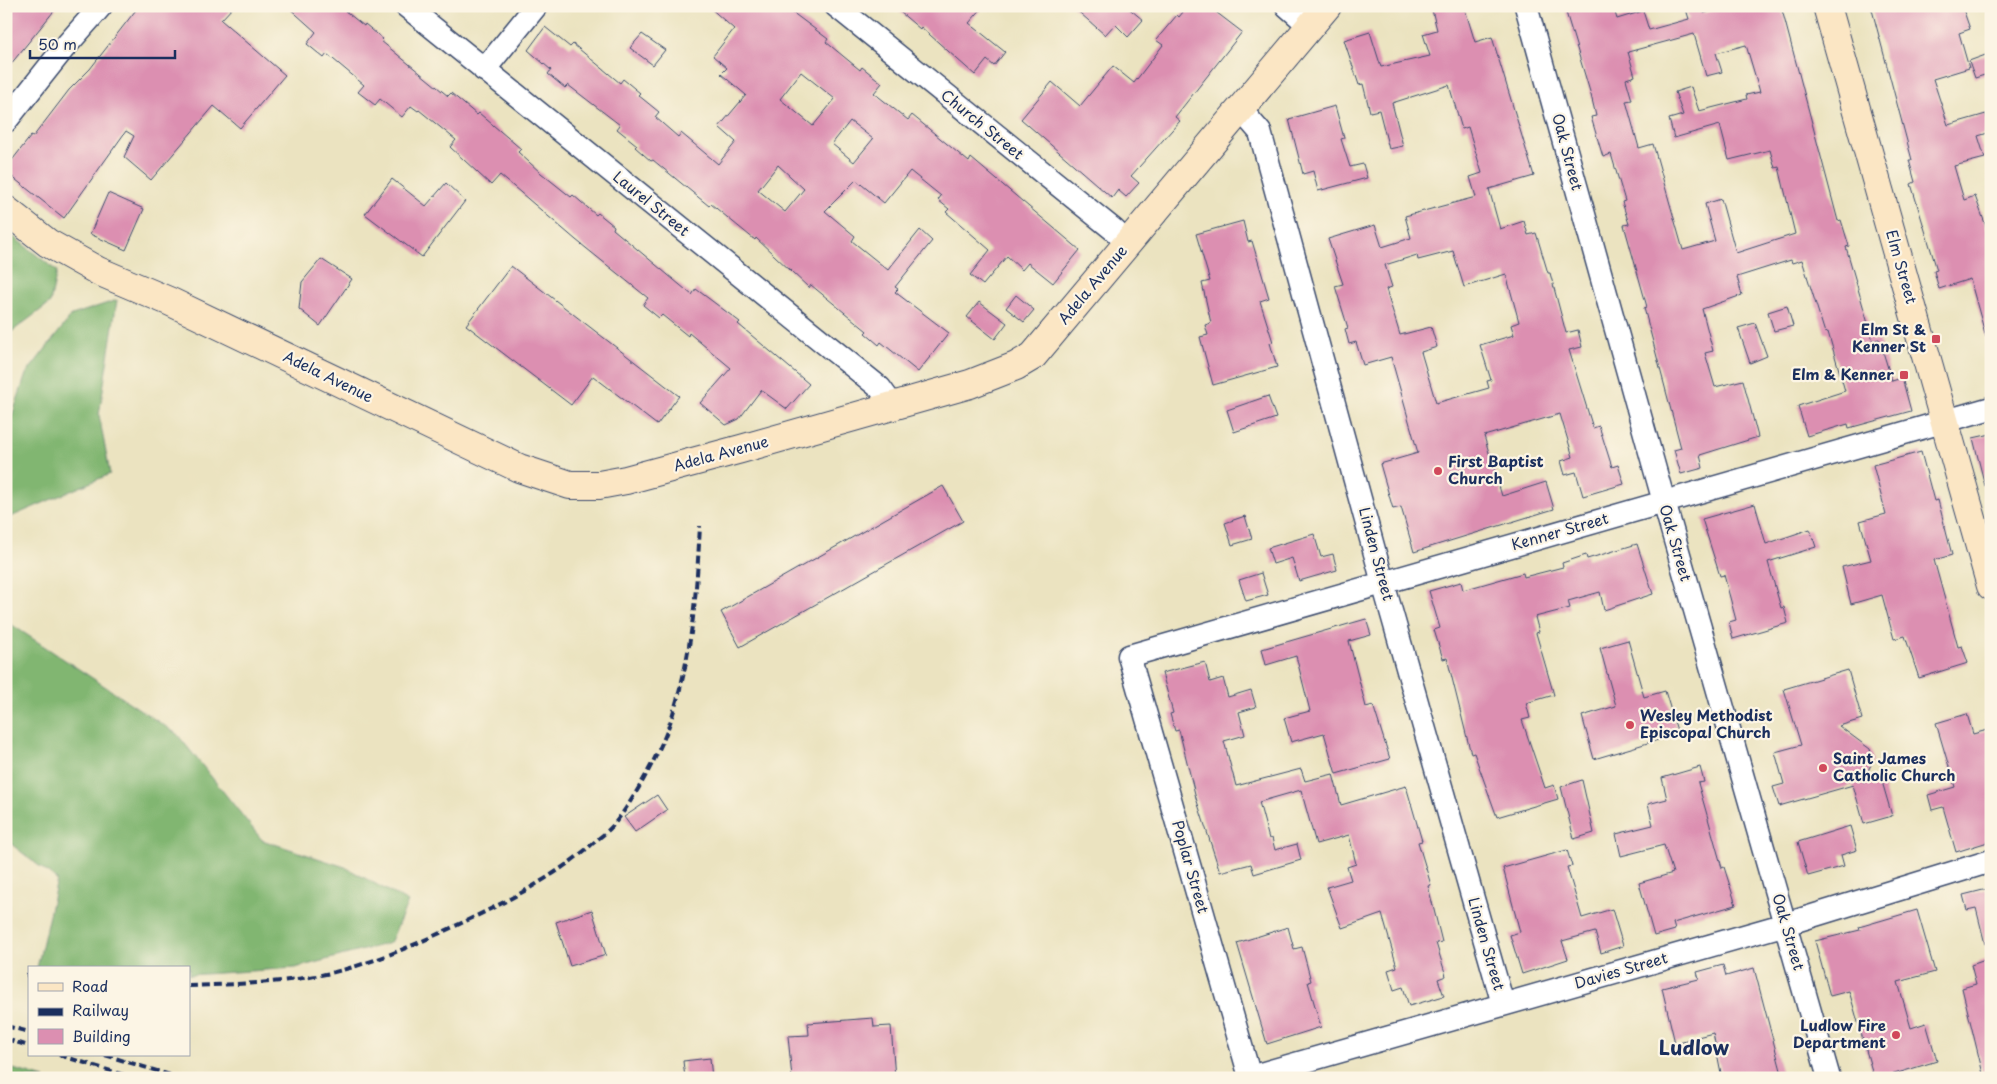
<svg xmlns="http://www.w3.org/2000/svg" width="1997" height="1084" font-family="'Playpen Sans',sans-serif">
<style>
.forest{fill:#81b671;stroke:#4e7268}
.building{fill:#dc8fb1;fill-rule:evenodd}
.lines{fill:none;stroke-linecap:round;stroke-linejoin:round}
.street-casing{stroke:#3a4a6d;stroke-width:25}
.secondary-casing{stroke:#3a4a6d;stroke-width:30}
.street{stroke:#fff;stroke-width:22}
.secondary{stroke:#fbe6c4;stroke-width:28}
.rail{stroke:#1b2f5e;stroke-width:4;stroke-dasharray:8 4;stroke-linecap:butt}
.poi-dot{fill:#d1495b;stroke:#fcf5e5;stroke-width:2}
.labels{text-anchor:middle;stroke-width:4.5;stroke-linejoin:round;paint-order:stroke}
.street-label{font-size:15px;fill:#1b2f5e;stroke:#fcf5e5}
.poi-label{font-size:15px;font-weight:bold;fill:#1b2f5e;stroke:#fcf5e5;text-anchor:end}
.district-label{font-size:20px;font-weight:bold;fill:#1b2f5e;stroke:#fcf5e5}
</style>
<rect width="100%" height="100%" fill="#fcf5e5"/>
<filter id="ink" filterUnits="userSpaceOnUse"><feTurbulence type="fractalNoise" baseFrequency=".02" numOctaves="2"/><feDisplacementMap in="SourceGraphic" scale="10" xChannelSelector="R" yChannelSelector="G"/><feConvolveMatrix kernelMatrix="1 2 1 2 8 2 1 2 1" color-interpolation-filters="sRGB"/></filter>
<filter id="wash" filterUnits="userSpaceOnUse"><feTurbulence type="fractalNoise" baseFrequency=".0096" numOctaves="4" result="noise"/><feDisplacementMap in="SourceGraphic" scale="20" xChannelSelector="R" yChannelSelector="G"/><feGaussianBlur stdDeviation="1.12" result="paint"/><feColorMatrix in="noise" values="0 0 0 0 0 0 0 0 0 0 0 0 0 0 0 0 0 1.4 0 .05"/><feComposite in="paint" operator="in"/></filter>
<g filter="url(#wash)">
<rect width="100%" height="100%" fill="#ebe3c0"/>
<path class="forest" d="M6 231 57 271 50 303 6 336Z
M117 300 99 415 110 474 6 519V434L26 374 72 315Z
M6 621 177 734 262 840 345 867 408 902 390 943 295 968 189 975V968H37L57 880 6 840Z
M6 1067 45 1078H6Z"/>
<g id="blocks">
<path class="building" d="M6 6H58L6 70Z
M139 6H234L221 20 285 75 240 128 214 106 151 180 124 157 134 136 126 131 64 218 6 172V168L31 136 33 137 69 90 90 69Z
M287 6H339L364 26 365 24 383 39 381 41 420 73 448 96 451 93 477 115 479 113 521 149 518 152 541 173 571 197 573 195 596 215 598 213 614 226 613 229 692 295 696 289 740 322 738 324 809 384 787 409 761 390 739 419 726 425 700 403 731 368 689 333 688 336 662 315 659 318 643 305 648 298 576 240 500 175 491 185 450 147 456 140 419 110 418 111 411 106 402 117 380 99 375 105 358 92 364 85 327 54 324 58 307 44 316 32Z
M708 6H784L828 39 826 42 860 70 862 67 882 83 874 93 908 120 912 115 969 162 971 158 1080 250 1053 283 1028 263 1022 270 1007 256 983 285 970 275 990 250 946 212 949 209 938 200 941 196 910 171 884 203 856 180 825 211 855 236 852 241 888 270 920 230 932 241 895 287 898 289 895 292 949 333 918 372 881 342 879 345 865 333 867 331 811 285 809 288 756 238 755 240 711 204 709 206 653 160 651 161 635 147 637 145 617 129 620 125 568 85 565 88 548 74 551 70 528 50 545 27 570 47 573 44 620 83 623 79 640 93 638 95 659 112 655 117 678 137 681 133 718 164 736 142 719 127 746 95 721 74 727 68 713 56 734 29ZM801 72 835 99 813 126 780 99ZM850 121 873 139 854 162 832 144ZM778 165 804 189 785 212 758 190Z
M893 6H984L969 23 1005 52 994 66 987 60 975 75 921 27 920 29Z
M1072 6H1126L1143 20 1128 37 1115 24 1105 35Z
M1188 6H1208L1242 32 1175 117 1180 121 1131 176 1139 183 1126 197 1118 190 1112 198 1021 119 1052 82 1080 106 1113 66 1134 83 1163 45 1156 40 1177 15 1179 17Z
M1431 6H1464L1475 42 1492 37 1534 176 1489 189 1500 229 1524 221 1528 235 1536 233 1548 273H1550L1566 333 1578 330 1582 347 1569 350 1593 428 1599 426 1612 467 1618 465 1624 484 1583 496 1576 472 1565 475 1561 461 1573 457 1560 414 1484 436 1502 496 1546 482 1554 509 1414 552 1401 507 1393 509 1380 464 1418 453 1391 357 1363 365 1356 342 1349 344 1345 329 1348 328 1335 286 1343 284 1328 239 1375 225 1382 247 1411 238 1405 216 1476 197 1470 177 1482 173 1468 127 1462 129 1449 85 1392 103 1403 146 1389 149 1379 110 1370 112 1363 84 1359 85 1344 40 1370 32 1381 67 1430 56 1423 34 1437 30ZM1453 251 1464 287 1506 274 1519 322 1511 325 1514 335 1480 345 1491 380 1487 381 1489 388 1436 403 1421 352 1437 347 1431 327 1400 335 1386 289 1392 287 1385 265 1417 255 1418 260Z
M1573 6H1613L1617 19 1643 11 1649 30 1689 19 1685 6H1702L1704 13 1729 6H1781L1838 221 1841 220 1849 246 1846 247 1873 341 1879 339 1892 381 1902 378 1911 411 1849 428 1848 424 1807 436 1798 406 1845 391 1828 332 1825 333 1802 260 1792 263 1791 260 1737 277 1742 295 1702 309 1713 351 1705 353 1715 387 1743 380 1758 437 1700 455 1703 468 1681 474 1674 450 1681 448 1644 308 1647 307 1624 225 1629 224 1622 202 1625 201 1611 154 1603 157 1591 117 1596 116 1591 95 1565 9ZM1694 34 1706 76 1722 72 1716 53 1746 45 1760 92 1746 95 1747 99 1699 111 1691 87 1675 92 1683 115 1669 119 1674 138 1720 125 1729 160 1770 150 1775 168 1779 167 1795 234 1736 253 1721 199 1705 204 1715 241 1683 250 1653 144 1639 148 1626 101 1632 100 1626 79 1635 76 1628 52Z
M1871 6H1962L1970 29 1959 33 1969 68 1933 79 1948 125 1986 114 1991 132 1978 136 1985 158 1954 166 1964 200 1975 196 1991 240V337H1986L1970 279 1939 289 1934 271 1937 270 1911 184 1915 182 1909 160H1912Z
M642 34 665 50 653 65 630 48Z
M1991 53V73L1975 78 1969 61Z
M1335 106 1344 138 1341 139 1350 167 1363 164 1367 178 1318 191 1313 171 1303 174 1289 119Z
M392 179 426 206 446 183 465 201 422 257 365 214Z
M108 193 144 209 126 250 90 234Z
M1243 221 1248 242 1252 241 1269 298 1260 301 1273 342 1270 343 1277 367 1213 385 1200 337 1208 335 1205 325 1211 323 1202 283 1210 281 1196 234Z
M321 259 352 279 320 326 299 309 302 282Z
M511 266 679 396 657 425 593 376 571 405 466 325Z
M1016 295 1034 310 1024 322 1006 308Z
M979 302 1007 323 995 339 967 317Z
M1787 306 1793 326 1774 331 1768 312Z
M1755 323 1767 356 1750 363 1738 328Z
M1268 396 1276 418 1234 432 1227 410Z
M1991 434V485L1985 486 1973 438Z
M1921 452 1934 501 1938 500 1952 555 1934 560 1958 647 1962 646 1968 663 1919 678 1905 636 1894 639 1882 595 1851 604 1842 567 1871 560 1860 521 1886 514 1873 465Z
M943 486 963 521 740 647 721 612Z
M1755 504 1766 544 1810 529 1816 547 1768 562 1781 608 1784 607 1788 623 1733 639 1729 622 1736 620 1724 575 1720 576 1702 519Z
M1245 516 1252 539 1232 545 1225 523Z
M1314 534 1321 557 1333 554 1337 570 1299 581 1292 558 1273 564 1268 548Z
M1637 544 1653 594 1604 610 1600 592 1568 601 1570 608 1535 617 1539 632 1536 633 1554 695 1526 703 1530 718 1522 720 1545 788 1554 785 1558 799 1497 817 1474 753 1471 754 1447 658 1443 659 1434 630 1440 628 1429 591 1461 582 1463 590 1523 573 1524 577 1563 567 1562 563 1586 555 1587 559Z
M1261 573 1268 595 1246 601 1239 580Z
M1366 619 1371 635 1349 641 1366 707 1373 705 1390 759 1336 774 1324 733 1291 742 1284 718 1310 711 1296 656 1266 665 1262 649Z
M1628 640 1644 697 1665 691 1678 734 1594 759 1582 716 1616 706 1600 648Z
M1205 662 1210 682 1223 678 1228 697 1251 690 1256 707 1239 712 1245 735 1224 741 1236 786 1301 769 1305 781 1333 774 1341 805 1406 786 1422 841 1418 842 1431 885 1428 886 1442 942 1436 943 1446 976 1438 979 1444 996 1409 1006 1403 987 1394 990 1388 970 1397 967 1382 914 1342 928 1327 887 1351 880 1347 867 1356 864 1349 835 1316 844 1301 790 1259 802 1269 839 1272 838 1275 850 1297 844 1301 860 1254 874 1251 864 1220 872 1196 798 1179 730 1175 731 1170 714 1173 713 1162 673Z
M1848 670 1862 719 1839 726 1870 749 1873 760 1863 782 1881 778 1892 816 1864 824 1853 785 1779 806 1773 787 1784 784 1775 752 1801 745 1784 689Z
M1967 714 1973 734 1991 729V841L1956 852 1943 807 1932 810 1928 795 1955 787 1936 723Z
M1700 767 1704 782 1698 783 1722 868 1724 867 1736 905 1673 923 1675 930 1654 936 1639 883 1673 873 1664 845 1621 856 1616 834 1653 825 1648 804 1667 799 1662 778Z
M1582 780 1594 833 1574 839 1561 787Z
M657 795 667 810 635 832 624 817Z
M1850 826 1857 850 1841 855 1844 866 1808 876 1798 842Z
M1567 850 1572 866 1567 867 1582 918 1612 909 1623 946 1601 953 1595 932 1562 941 1568 959 1522 974 1510 935 1520 932 1503 868Z
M1991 888V944H1985L1976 908 1967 910 1963 895Z
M592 910 606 955 570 966 556 922Z
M1917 910 1935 972 1898 982 1911 1028 1926 1023 1937 1061 1881 1078H1874L1849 991 1830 996 1815 941 1860 930 1859 927Z
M1288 927 1294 949 1302 947 1311 981 1308 982 1321 1027 1267 1044 1237 943Z
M1991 958V1078H1984L1962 988 1976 984 1971 965Z
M1723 965 1726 976 1754 968 1783 1078H1722L1713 1033 1675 1043 1662 988 1699 979 1697 972Z
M873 1018 874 1027 891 1026 895 1078H792L788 1036 809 1035 808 1023Z
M710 1058 712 1078H685L683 1061Z"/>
</g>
</g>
<g filter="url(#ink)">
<use href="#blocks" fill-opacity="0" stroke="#3a4a6d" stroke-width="1"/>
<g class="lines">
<defs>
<path id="street" d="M406 6 880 388 893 406
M836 6 1114 230 1128 244
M1287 6 1310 26
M1526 6 1664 502 1829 1078
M484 70 536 6
M1241 110 1260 132 1383 583 1503 1004
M6 121 64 48 101 6
M1991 408 1129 656 1250 1077 1786 924 1991 861"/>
<path id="secondary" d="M1827 6 1991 586
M6 210 48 243 98 271 171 302 519 468 570 485H599L626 480 741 449 970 384 1016 366 1033 356 1327 6"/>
</defs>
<use href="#street" class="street-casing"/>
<use href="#secondary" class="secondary-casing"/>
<use href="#street" class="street"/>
<use href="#secondary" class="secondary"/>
<path class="rail" d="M26 975H29
M189 986C229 984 270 984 310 977 359 969 406 949 451 928 500 905 547 882 589 847 597 839 608 832 615 823 633 801 657 757 667 731 692 663 696 598 700 526
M6 1026 29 1032
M6 1039 29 1046
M59 1055 134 1078
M105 1055 180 1078"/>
</g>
</g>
<g class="poi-dot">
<rect x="1931" y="334" width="10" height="10" rx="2.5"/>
<rect x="1899" y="370" width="10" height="10" rx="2.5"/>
<circle cx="1438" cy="471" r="5"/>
<circle cx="1630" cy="725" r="5"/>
<circle cx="1823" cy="768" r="5"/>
<circle cx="1896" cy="1035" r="5"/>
</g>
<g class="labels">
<g class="street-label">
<text transform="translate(982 125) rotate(39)" y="5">Church Street</text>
<text transform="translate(1567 152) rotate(75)" y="5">Oak Street</text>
<text transform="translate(651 204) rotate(39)" y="5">Laurel Street</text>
<text transform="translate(1901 267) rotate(74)" y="5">Elm Street</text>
<text transform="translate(1093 285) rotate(-50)" y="5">Adela Avenue</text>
<text transform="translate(328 377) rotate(26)" y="5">Adela Avenue</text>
<text transform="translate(721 454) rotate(-15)" y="5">Adela Avenue</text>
<text transform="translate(1560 532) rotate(-16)" y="5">Kenner Street</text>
<text transform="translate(1675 543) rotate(74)" y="5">Oak Street</text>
<text transform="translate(1376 554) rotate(75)" y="5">Linden Street</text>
<text transform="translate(1190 867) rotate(74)" y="5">Poplar Street</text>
<text transform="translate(1788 932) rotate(74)" y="5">Oak Street</text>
<text transform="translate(1486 944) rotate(74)" y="5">Linden Street</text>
<text transform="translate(1621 971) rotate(-16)" y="5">Davies Street</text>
</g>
<g class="poi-label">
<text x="1926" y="335">Elm St &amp;<tspan x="1926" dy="17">Kenner St</tspan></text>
<text x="1894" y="380">Elm &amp; Kenner</text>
<text x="1448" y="467" text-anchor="start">First Baptist<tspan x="1448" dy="17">Church</tspan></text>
<text x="1640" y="721" text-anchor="start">Wesley Methodist<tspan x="1640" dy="17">Episcopal Church</tspan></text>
<text x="1833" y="764" text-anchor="start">Saint James<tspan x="1833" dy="17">Catholic Church</tspan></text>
<text x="1886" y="1031">Ludlow Fire<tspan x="1886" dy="17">Department</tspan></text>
</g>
<g class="district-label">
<text x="1694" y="1055">Ludlow</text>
</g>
</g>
<rect width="1997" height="1084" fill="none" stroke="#fcf5e5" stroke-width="25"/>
<rect x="28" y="966" width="162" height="90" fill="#fcf5e5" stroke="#a2a6af"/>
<rect x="38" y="983" width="25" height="8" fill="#fbe6c4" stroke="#a2a6af"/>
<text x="72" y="992" font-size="15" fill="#1b2f5e">Road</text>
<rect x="38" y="1008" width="25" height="8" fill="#1b2f5e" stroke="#a2a6af"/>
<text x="72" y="1016" font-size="15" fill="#1b2f5e">Railway</text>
<rect x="38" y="1029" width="25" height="15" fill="#dc8fb1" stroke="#a2a6af"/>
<text x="72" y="1042" font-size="15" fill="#1b2f5e">Building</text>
<path d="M30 50v8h145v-8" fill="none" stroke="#1b2f5e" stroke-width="2.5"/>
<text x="38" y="50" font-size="15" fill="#1b2f5e" stroke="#fcf5e5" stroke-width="4" paint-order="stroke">50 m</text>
</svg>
